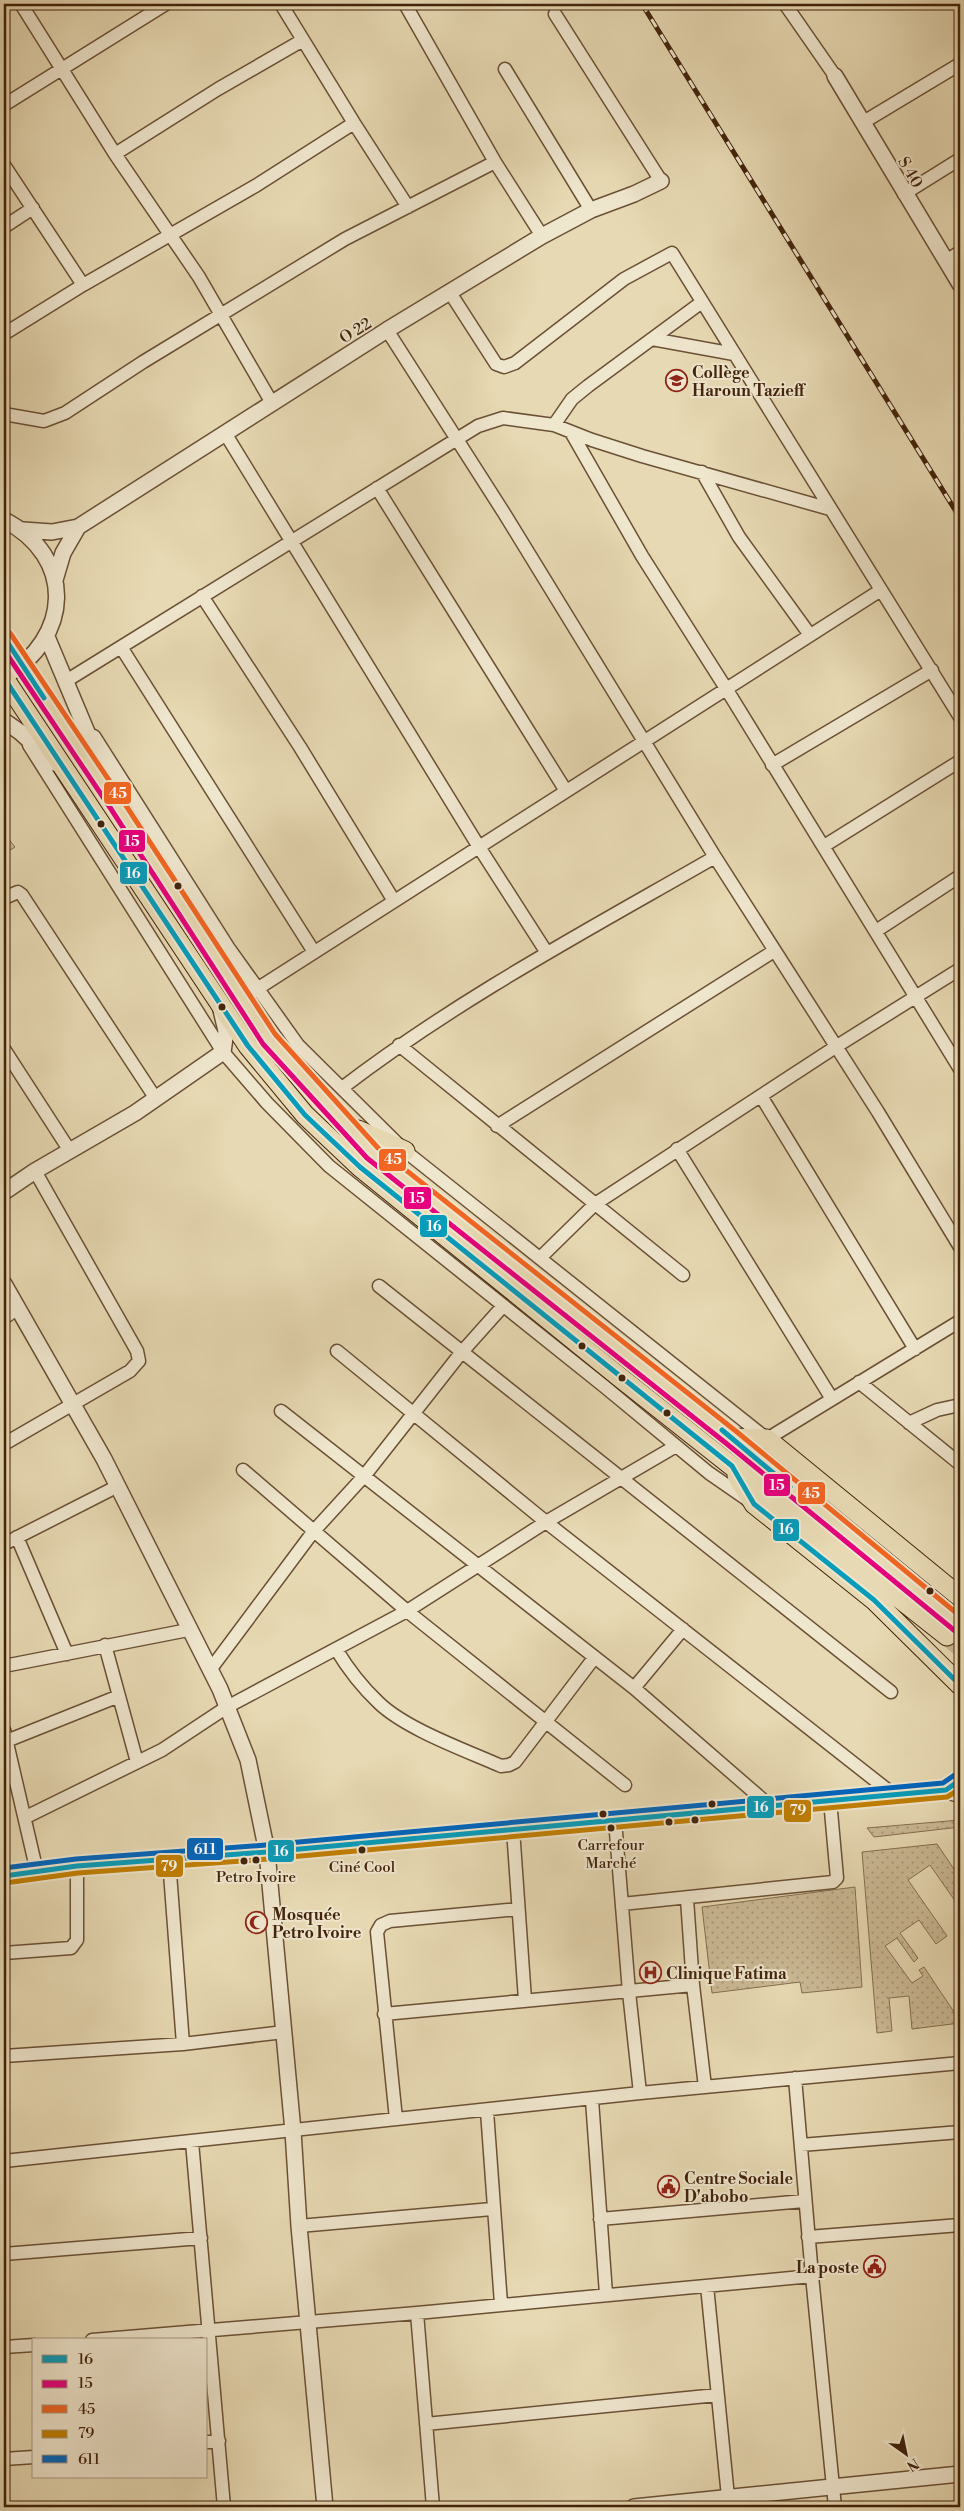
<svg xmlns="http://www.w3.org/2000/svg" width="964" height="2511" font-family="'Libre Bodoni',serif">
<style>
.grass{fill:url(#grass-dots);stroke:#866e50}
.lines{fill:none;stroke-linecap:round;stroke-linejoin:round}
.primary-tunnel{stroke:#c6b591;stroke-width:19;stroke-dasharray:19 9;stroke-linecap:butt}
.minor-casing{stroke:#6b5035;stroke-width:15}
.tertiary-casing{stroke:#6b5035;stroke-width:18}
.secondary-casing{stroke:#42230b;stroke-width:20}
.primary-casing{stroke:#42230b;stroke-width:21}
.minor{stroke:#efe6ce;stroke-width:12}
.tertiary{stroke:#efe6ce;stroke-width:15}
.secondary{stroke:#efe6ce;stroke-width:18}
.primary{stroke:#e7d9b3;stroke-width:19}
.rail-casing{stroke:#42230b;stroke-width:5}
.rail{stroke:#efe6ce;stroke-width:3;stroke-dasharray:9;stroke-linecap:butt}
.bus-1-casing{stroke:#efe6ce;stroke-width:9}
.bus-2-casing{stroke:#efe6ce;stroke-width:9}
.bus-3-casing{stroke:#efe6ce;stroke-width:9}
.bus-4-casing{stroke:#efe6ce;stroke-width:9}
.bus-5-casing{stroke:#efe6ce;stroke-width:9}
.bus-1{stroke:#079cba;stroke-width:5}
.bus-2{stroke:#e5007d;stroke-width:5}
.bus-3{stroke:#f26522;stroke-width:5}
.bus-4{stroke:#c17f03;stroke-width:5}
.bus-5{stroke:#0065bd;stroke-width:5}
.bus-dot{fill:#42230b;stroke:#efe6ce;stroke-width:2}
.labels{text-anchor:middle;stroke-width:4;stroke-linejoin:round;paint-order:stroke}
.bus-label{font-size:15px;fill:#42230b;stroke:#efe6ce}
.street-label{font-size:16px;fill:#42230b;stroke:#efe6ce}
.poi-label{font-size:16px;font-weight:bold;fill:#42230b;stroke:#efe6ce;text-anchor:start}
.line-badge{stroke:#efe6ce;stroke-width:2}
.badge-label{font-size:14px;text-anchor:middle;font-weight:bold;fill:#fff}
</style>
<defs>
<pattern id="grass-dots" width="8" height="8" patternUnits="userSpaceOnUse" patternTransform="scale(1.25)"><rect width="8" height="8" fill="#cbba96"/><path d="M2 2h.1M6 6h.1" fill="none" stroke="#a69779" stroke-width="1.8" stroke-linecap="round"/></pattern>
</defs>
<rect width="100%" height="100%" fill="#e7d9b3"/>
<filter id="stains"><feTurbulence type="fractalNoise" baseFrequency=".004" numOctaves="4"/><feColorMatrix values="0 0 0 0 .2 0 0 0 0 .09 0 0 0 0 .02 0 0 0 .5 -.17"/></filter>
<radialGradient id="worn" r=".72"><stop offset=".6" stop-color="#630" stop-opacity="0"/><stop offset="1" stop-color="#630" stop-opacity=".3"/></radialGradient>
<path class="grass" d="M4 833 15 847 4 854Z
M960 1820V1827L874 1837 867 1828Z
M937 1844 960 1878V1908L930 1865 908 1880 947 1936 936 1944 919 1920 900 1933 918 1958 914 1962 897 1938 885 1946 912 1983 923 1976 919 1970 924 1967 956 2015 960 2013V2023L912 2029 909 1996 889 1998 892 2031 877 2033 862 1852Z
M855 1887 862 1987 802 1993 800 1982 712 1993 702 1907Z"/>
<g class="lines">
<path class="primary-tunnel" d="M947 1636 960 1647"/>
<defs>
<path id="minor" d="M21 4 115 154 199 277 272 403
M405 4 495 162 542 236
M785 4 835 76
M555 14 661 181
M505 69 591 210
M4 105 166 4
M354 123 408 207
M862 123 960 64
M115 154 218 89 303 40
M4 165 83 285
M904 194 960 159
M4 227 33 208
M946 261 960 252
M449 291 496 364 504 367 515 363 624 279 672 253 960 717
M387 330 504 513 715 857 878 1112 960 1247
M4 334 83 285 257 185 354 123 281 4
M652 339 734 354
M4 414 44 421 65 413 143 362 345 239 495 162
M554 425 572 399 588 386 702 302
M571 432 642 556 727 690 960 1069
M225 433 479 847 547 953
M702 472 739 537 810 635
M377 488 566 791
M202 596 300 747 394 901
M121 647 314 952
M66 681 478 426 503 418 554 425 592 440 642 456 830 509
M94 736 228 947 298 1045 405 1151 767 1439 960 1321
M29 745 223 1052 267 1103 329 1166 605 1387 709 1473 748 1500
M772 765 932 670
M824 846 960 761
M4 898 18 892 22 895 156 1099
M876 931 960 876
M249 994 881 590
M399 1045 683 1275
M4 1049 70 1151
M342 1088C458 999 588 930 715 857
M761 1096 915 1349
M497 1126 774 951
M677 1149 832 1399
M540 1258 595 1204 837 1046 960 969
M379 1286 891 1692
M4 1318 18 1308
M337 1351 546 1522 894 1795
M859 1382 960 1464
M281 1411 634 1688 770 1806
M909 1423 937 1410 960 1405
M4 1444 130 1371 139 1361 137 1351 35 1171
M243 1470 407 1611 625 1785
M17 1537 67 1654
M4 1544 118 1486
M105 1645 137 1762
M336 1649C348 1669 362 1687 379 1703 406 1729 465 1750 501 1766L509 1765 515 1762 594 1658
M4 1666 188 1630
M210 1670 313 1532 365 1475 461 1353 503 1306
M634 1688 683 1629
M4 1730 37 1872
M4 1742 119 1696
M26 1817 162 1750 227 1707 407 1611 546 1522 676 1446
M615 1820 629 1992 640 2093
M513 1829 525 2000
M169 1860 183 2044
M687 1899 693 1985 705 2087
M622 1904 833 1882 837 1878 830 1800
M4 1953 71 1948 77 1940V1866
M384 2014 693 1985
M4 2056 183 2044 284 2032
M795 2078 812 2276 835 2507
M592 2100 606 2294
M487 2111 501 2304
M396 2119 377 1932 381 1925 390 1921 518 1909
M192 2142 224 2507
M801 2145 960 2132
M4 2161 640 2093 960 2063
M600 2219 804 2201
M299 2226 492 2209
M808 2237 960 2225
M4 2254 201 2238
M707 2286 728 2497
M417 2313 433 2507
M92 2340 417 2313 812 2276
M4 2347 34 2345
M426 2424 717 2395
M206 2442 219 2441
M4 2459 34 2457"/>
<path id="tertiary" d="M835 76 960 284
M4 520C76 557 72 638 4 677
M23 530 52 532 78 527
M55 580 63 553 78 527 387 330 542 236 591 210 634 194 661 181
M47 637 108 782
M4 721 20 732 54 763
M4 1192 35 1171 135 1113 223 1052 226 1031 221 1010
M4 1284 104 1459 220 1689 248 1760 267 1852 293 2131 299 2226 325 2507
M634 2507 960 2474"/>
<path id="secondary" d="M4 1876 77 1866 267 1852 853 1798 946 1790 960 1793"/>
<path id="primary" d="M4 637 117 805 269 1039 373 1153 732 1438 958 1624
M4 678 248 1046 305 1115 360 1167 622 1379 947 1636
M358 1130 405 1151
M732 1438 767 1439 960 1597
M737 1476 754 1504 874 1600 960 1685"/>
</defs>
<use href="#minor" class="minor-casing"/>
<use href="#tertiary" class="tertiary-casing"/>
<use href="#secondary" class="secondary-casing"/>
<use href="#primary" class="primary-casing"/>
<use href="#minor" class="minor"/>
<use href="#tertiary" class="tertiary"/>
<use href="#secondary" class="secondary"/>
<use href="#primary" class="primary"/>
<defs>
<path id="rail" d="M642 4 960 518"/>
</defs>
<use href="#rail" class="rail-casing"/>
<use href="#rail" class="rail"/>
<defs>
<path id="bus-1" d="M4 637 44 698
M4 678 248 1046 305 1115 360 1167 732 1466 754 1504 874 1600 960 1685
M722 1430 790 1487
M4 1876 77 1866 267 1852 946 1790 960 1780"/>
<path id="bus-2" d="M4 650 111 809 263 1044 367 1158 727 1444 955 1631"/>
<path id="bus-3" d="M10 633 123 801 275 1034 378 1148 737 1432 960 1616"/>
<path id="bus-4" d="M5 1883 78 1873 268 1859 947 1797 960 1789"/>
<path id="bus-5" d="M4 1868 76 1859 266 1845 943 1783 956 1774"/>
</defs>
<use href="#bus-1" class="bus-1-casing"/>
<use href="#bus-2" class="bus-2-casing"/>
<use href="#bus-3" class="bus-3-casing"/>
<use href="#bus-4" class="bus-4-casing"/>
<use href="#bus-5" class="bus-5-casing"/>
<use href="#bus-1" class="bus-1"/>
<use href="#bus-2" class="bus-2"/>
<use href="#bus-3" class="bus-3"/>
<use href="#bus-4" class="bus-4"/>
<use href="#bus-5" class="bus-5"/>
</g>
<defs>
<symbol id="university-ring" viewBox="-11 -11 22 22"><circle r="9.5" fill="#efe6ce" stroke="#8f2418" stroke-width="1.5"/><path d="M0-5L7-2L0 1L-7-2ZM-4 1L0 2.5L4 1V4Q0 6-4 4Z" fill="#8f2418"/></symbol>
<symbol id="mosque-ring" viewBox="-11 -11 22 22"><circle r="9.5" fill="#efe6ce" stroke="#8f2418" stroke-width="1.5"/><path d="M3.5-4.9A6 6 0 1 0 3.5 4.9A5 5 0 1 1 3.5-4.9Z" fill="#8f2418"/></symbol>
<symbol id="hospital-ring" viewBox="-11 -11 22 22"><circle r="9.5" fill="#efe6ce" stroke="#8f2418" stroke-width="1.5"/><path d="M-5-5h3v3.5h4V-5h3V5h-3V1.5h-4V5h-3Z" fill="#8f2418"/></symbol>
<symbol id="civic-ring" viewBox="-11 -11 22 22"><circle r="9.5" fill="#efe6ce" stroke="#8f2418" stroke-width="1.5"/><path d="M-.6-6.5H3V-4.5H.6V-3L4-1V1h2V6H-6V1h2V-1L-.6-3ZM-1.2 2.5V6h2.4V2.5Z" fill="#8f2418"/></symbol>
</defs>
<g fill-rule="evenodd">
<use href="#university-ring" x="664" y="368" width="25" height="25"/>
<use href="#mosque-ring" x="244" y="1910" width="25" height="25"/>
<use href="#hospital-ring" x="638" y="1960" width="25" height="25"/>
<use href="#civic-ring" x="656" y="2174" width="25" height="25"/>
<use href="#civic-ring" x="862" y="2254" width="25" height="25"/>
</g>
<g class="bus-dot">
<circle cx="101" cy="824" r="4.5"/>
<circle cx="178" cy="886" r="4.5"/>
<circle cx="222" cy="1007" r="4.5"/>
<circle cx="582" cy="1346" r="4.5"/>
<circle cx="622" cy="1378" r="4.5"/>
<circle cx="667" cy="1413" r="4.5"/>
<circle cx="930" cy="1591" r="4.5"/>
<circle cx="712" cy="1804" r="4.5"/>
<circle cx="603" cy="1814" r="4.5"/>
<circle cx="695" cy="1820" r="4.5"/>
<circle cx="669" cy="1822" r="4.5"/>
<circle cx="611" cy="1828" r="4.5"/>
<circle cx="362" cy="1850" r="4.5"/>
<circle cx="256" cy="1860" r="4.5"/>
<circle cx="244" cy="1861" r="4.5"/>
</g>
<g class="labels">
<g class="bus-label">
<text x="611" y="1850">Carrefour<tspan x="611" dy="18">Marché</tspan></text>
<text x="362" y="1872">Ciné Cool</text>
<text x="256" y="1882">Petro Ivoire</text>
</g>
<g class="street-label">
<text transform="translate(911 172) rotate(59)" y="6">S 40</text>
<text transform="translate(355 330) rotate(-32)" y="6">O 22</text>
</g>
<g class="poi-label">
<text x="692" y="378">Collège<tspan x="692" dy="18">Haroun Tazieff</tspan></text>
<text x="272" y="1920">Mosquée<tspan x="272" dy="18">Petro Ivoire</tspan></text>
<text x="666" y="1979">Clinique Fatima</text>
<text x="684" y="2184">Centre Sociale<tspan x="684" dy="18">D'abobo</tspan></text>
<text x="859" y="2273" text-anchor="end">La poste</text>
</g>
</g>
<g class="line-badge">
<rect x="103" y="781" width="29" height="24" rx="5" fill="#f26522"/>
<rect x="118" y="829" width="28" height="24" rx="5" fill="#e5007d"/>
<rect x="119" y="861" width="29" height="24" rx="5" fill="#079cba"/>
<rect x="378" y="1148" width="29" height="24" rx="5" fill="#f26522"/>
<rect x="403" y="1186" width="29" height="24" rx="5" fill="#e5007d"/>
<rect x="419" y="1214" width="29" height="24" rx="5" fill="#079cba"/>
<rect x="763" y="1473" width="28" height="24" rx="5" fill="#e5007d"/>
<rect x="797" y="1481" width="29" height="24" rx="5" fill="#f26522"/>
<rect x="772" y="1518" width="28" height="24" rx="5" fill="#079cba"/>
<rect x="746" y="1795" width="29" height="24" rx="5" fill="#079cba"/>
<rect x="783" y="1799" width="29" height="24" rx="5" fill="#c17f03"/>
<rect x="186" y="1837" width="38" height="24" rx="5" fill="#0065bd"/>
<rect x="267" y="1839" width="28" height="24" rx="5" fill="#079cba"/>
<rect x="155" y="1854" width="29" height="24" rx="5" fill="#c17f03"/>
</g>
<g class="badge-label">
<text x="118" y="798">45</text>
<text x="132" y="846">15</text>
<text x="133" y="878">16</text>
<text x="393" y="1164">45</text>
<text x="417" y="1203">15</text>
<text x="434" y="1231">16</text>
<text x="777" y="1490">15</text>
<text x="811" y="1498">45</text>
<text x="786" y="1534">16</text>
<text x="761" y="1812">16</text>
<text x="798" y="1815">79</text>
<text x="205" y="1854">611</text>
<text x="281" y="1856">16</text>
<text x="169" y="1871">79</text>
</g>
<rect width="964" height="2511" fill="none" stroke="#e7d9b3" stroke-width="20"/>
<rect x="5" y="5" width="954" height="2501" fill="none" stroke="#42230b" stroke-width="2.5"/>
<rect x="10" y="10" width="944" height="2491" fill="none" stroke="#42230b"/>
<rect x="32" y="2338" width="175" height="140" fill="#efe6ce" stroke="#aa9880"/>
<rect x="42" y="2355" width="25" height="8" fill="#079cba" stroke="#aa9880"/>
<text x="78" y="2364" font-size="15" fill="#42230b">16</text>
<rect x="42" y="2380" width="25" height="8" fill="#e5007d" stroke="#aa9880"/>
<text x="78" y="2388" font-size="15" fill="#42230b">15</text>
<rect x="42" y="2405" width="25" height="8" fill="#f26522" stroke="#aa9880"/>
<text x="78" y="2414" font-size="15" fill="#42230b">45</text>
<rect x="42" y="2430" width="25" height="8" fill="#c17f03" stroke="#aa9880"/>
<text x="78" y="2438" font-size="15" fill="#42230b">79</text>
<rect x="42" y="2455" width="25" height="8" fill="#0065bd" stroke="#aa9880"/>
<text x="78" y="2464" font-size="15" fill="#42230b">611</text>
<g transform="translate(906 2454) rotate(147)" stroke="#efe6ce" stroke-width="4" paint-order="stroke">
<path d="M0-4L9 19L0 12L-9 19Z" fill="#42230b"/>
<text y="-8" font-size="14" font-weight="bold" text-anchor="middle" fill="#42230b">N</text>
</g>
<rect width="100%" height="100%" filter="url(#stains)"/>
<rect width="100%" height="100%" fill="url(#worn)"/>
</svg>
